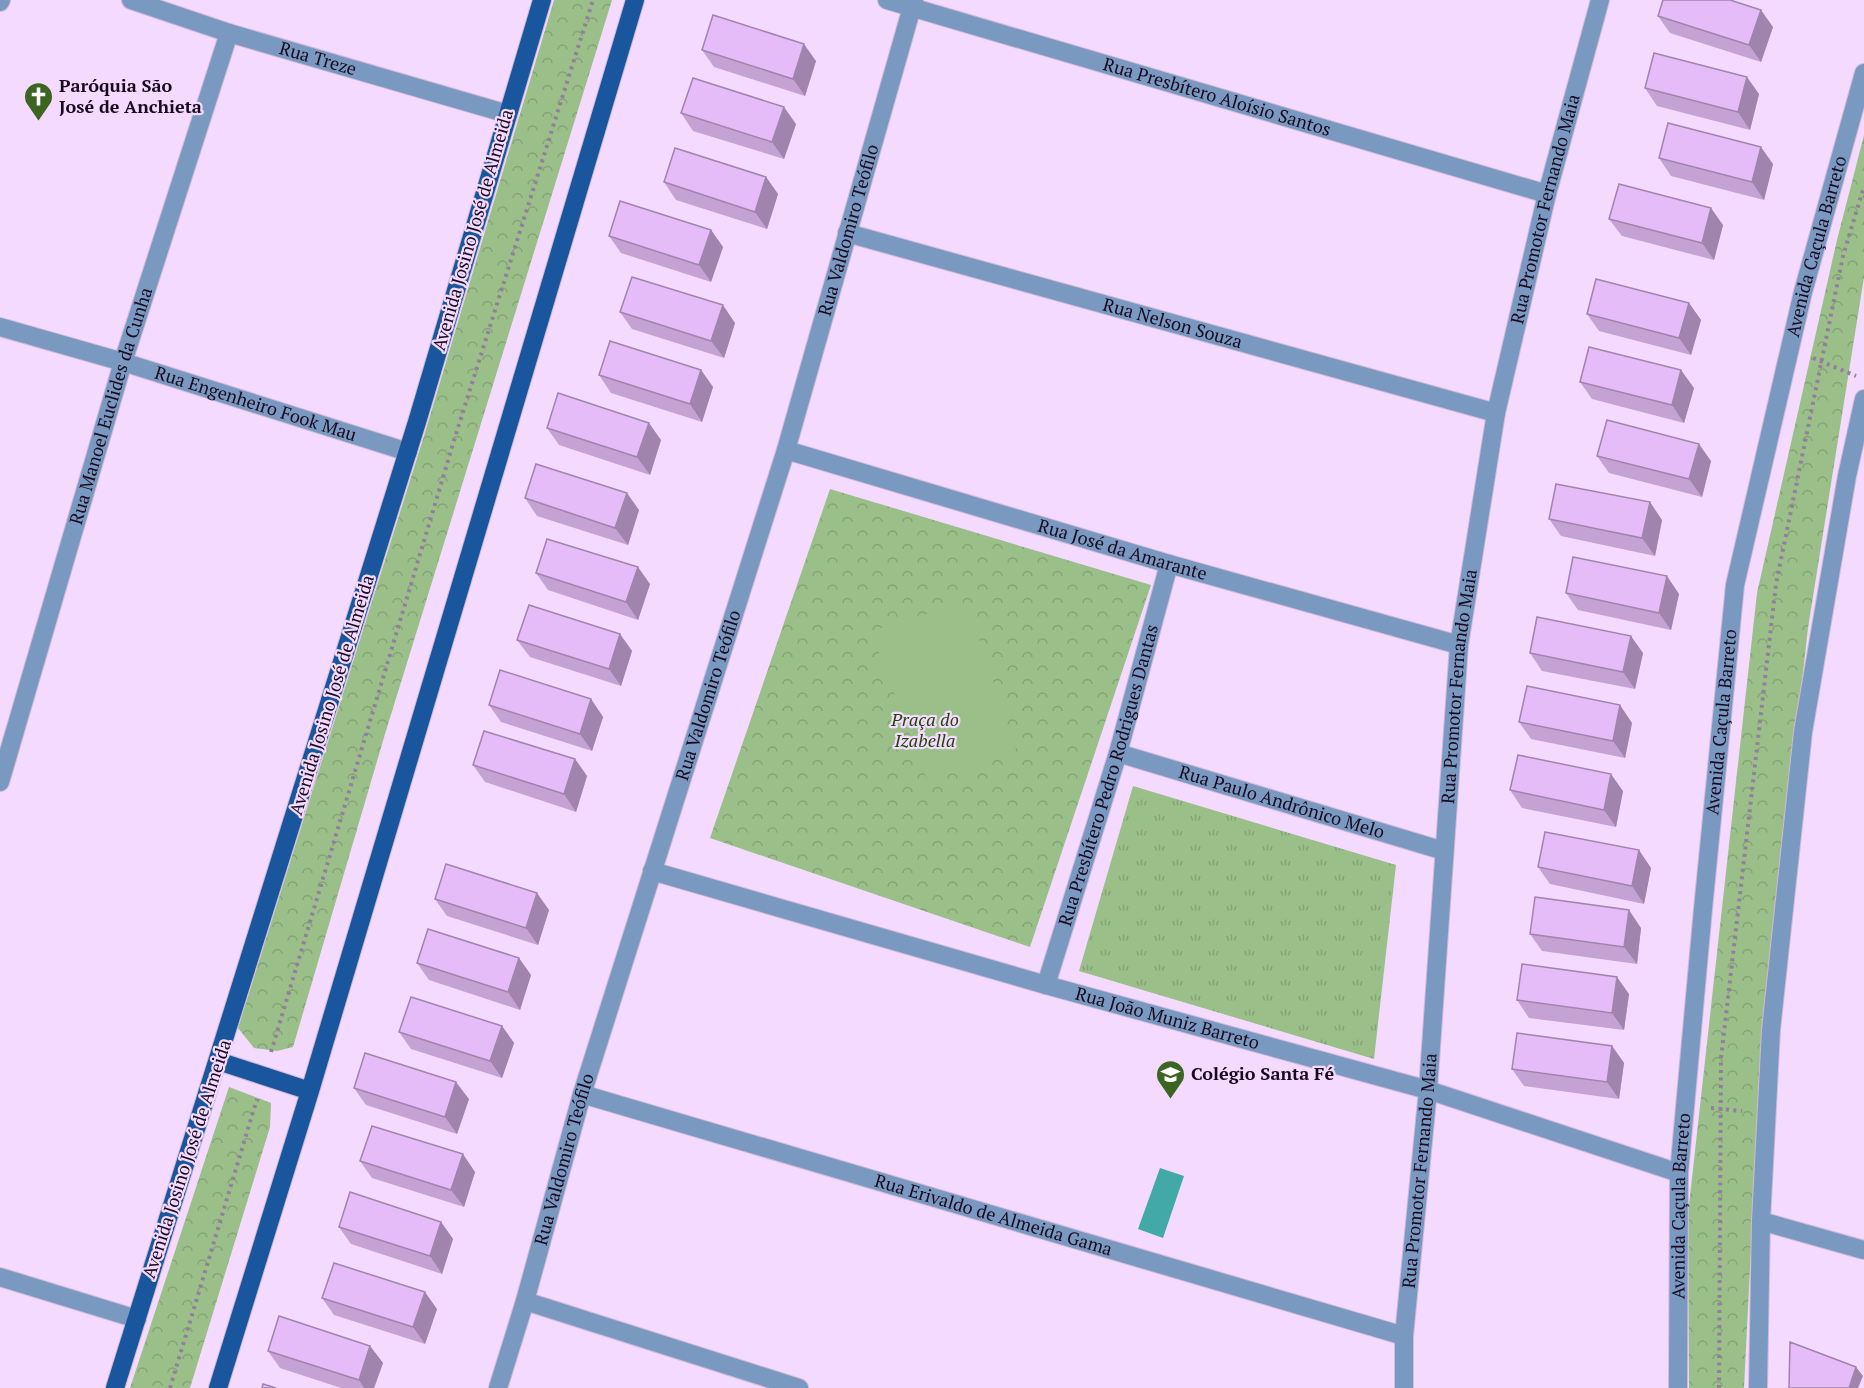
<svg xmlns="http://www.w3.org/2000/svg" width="1864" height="1388" font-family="'PT Serif',serif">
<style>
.grass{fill:url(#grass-tufts)}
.forest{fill:url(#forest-crowns)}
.garden{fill:#9bbf89}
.water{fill:#42a8a8}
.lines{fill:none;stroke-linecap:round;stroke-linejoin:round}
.minor-casing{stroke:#d0b9da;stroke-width:20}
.major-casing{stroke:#d0b9da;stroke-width:20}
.path{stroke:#937e9c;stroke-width:4;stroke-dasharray:3 4.5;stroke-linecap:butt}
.minor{stroke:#7a99c1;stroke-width:18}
.major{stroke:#1a569d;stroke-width:18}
.wall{fill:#c5a2d4}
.shaded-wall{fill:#a084ad}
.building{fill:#e5bcf7;stroke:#a084ad;stroke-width:1.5}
.labels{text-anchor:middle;stroke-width:4.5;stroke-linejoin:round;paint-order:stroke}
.street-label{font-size:18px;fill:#190a1f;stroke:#f3dafe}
.poi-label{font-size:18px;font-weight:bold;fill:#190a1f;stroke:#f3dafe;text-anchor:start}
.park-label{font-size:18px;font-style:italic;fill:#214605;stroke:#f3dafe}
</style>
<defs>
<pattern id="grass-tufts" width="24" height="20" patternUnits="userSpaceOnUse" patternTransform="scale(1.5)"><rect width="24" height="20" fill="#9bbf89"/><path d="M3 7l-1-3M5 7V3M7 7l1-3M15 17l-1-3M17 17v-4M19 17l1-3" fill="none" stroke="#85a376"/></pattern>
<pattern id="forest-crowns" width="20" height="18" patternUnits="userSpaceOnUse" patternTransform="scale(1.5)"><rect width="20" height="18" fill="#9bbf89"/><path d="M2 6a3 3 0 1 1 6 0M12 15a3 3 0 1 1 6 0" fill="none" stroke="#85a376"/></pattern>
</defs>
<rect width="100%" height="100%" fill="#f3dafe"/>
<path class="grass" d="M1133 786 1396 865 1374 1059 1079 971Z"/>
<path class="forest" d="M554 0H612L385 734 293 1047 277 1051 254 1048 238 1028 424 436Z
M1864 135V277L1808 628 1771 959 1750 1268 1744 1388H1689L1688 1214 1757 593 1837 240Z
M830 489 1151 585 1030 947 710 838Z
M229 1087 271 1103 270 1127 190 1388H130Z"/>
<path class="garden" d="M966 602 1016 749 928 782 871 631Z"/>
<path class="water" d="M1160 1168 1184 1176 1163 1238 1138 1229Z"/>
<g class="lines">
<defs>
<g id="minor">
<path id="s1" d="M131 0 229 33 508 114"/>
<path id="s2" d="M887 0 1547 194"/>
<path d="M0 2 1 0"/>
<path id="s3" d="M847 233 1496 413"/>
<path id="s4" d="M0 327 123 362 408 452"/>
<path id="s5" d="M786 450 1169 564 1459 645"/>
<path id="s6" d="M1118 753 1444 851"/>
<path id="s7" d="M0 782 123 362 229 33"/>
<path id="s8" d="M652 871 1046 985 1428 1090 1679 1173"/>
<path id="s9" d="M1046 985 1118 753 1169 564"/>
<path id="s10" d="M582 1094 1404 1336"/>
<path d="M1761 1221 1864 1250"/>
<path d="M0 1277 137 1319"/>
<path d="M525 1301 799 1388"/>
<path id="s11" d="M498 1388 525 1301 582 1094 786 450 914 0"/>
<path id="s12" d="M1404 1388V1336L1428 1090 1459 645 1496 413 1547 194 1600 0"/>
<path id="s13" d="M1678 1388 1679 1173 1703 909 1735 585 1803 292 1864 73"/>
<path d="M1758 1388 1761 1221 1771 1030 1803 732 1847 476 1864 399"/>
</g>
<path id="major" d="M218 1061 310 1091
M115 1388 417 422 542 0
M218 1388 310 1091 635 0"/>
</defs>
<use href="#minor" class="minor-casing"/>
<use href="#major" class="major-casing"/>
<path class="path" d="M1813 358 1856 376
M271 1052 456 434 593 0
M1711 1108 1742 1111
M170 1388 257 1099
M1719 1388 1721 1058 1776 584 1843 256 1864 186"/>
<use href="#minor" class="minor"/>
<use href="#major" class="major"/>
</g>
<path class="wall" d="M1658 16 1773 27 1761 62 1670 33Z
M702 50 816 61 805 96 714 67Z
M1645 88 1759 94 1750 130 1657 106Z
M681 113 796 124 784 159 693 131Z
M1659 158 1773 164 1764 200 1671 176Z
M766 177 778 194 767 229 676 200 664 182Z
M1609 219 1723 225 1714 260 1622 236Z
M711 230 723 247 711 282 621 253 609 236Z
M1689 303 1701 320 1691 355 1599 331 1587 314Z
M620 312 735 323 724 358 632 329Z
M701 370 713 387 702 422 611 393 599 375Z
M1580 382 1694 388 1684 423 1592 399Z
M547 428 661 440 650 475 559 445Z
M1597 456 1711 461 1702 497 1609 473Z
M525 498 639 510 628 545 537 516Z
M1549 519 1662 520 1655 556 1561 536Z
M536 573 650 584 638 620 548 590Z
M1566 593 1679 594 1671 630 1578 610Z
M620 634 632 651 621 686 530 657 517 640Z
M1530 653H1643L1635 689 1542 671Z
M591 699 603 717 592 751 501 722 489 705Z
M1519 722 1632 723 1625 758 1531 739Z
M575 759 587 776 576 812 485 782 473 765Z
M1510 790 1623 791 1616 827 1522 808Z
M1538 867 1651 868 1644 904 1550 884Z
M435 899 549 910 538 945 447 916Z
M1641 928 1637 964 1542 951 1530 934Z
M417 963 531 975 520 1010 429 980Z
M1629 994 1624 1030 1529 1018 1517 1000Z
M502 1026 514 1043 502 1078 411 1049 399 1032Z
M1612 1046 1624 1063 1619 1099 1524 1086 1512 1069Z
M354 1088 469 1099 457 1134 366 1105Z
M360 1161 475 1172 464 1207 372 1178Z
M441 1222 453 1239 442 1274 351 1244 339 1227Z
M322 1298 437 1309 425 1344 334 1315Z
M370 1346 383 1363 374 1388H341L280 1368 268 1351Z"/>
<path class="shaded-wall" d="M1761 10 1773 27 1761 62 1749 45Z
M804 44 816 61 805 96 793 79Z
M1747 77 1759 94 1750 130 1738 112Z
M784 107 796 124 784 159 772 142Z
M1761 147 1773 164 1764 200 1752 182Z
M766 177 778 194 767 229 755 212Z
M1711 208 1723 225 1714 260 1702 243Z
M711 230 723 247 711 282 699 265Z
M1689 303 1701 320 1691 355 1679 338Z
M723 305 735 323 724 358 711 341Z
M701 370 713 387 702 422 690 404Z
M1681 370 1694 388 1684 423 1672 405Z
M649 423 661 440 650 475 637 457Z
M1699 444 1711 461 1702 497 1689 479Z
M627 493 639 510 628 545 615 528Z
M1650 502 1662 520 1655 556 1642 538Z
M638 567 650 584 638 620 626 602Z
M1667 576 1679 594 1671 630 1659 613Z
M620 634 632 651 621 686 609 669Z
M1631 636 1643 653 1635 689 1623 672Z
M591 699 603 717 592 751 580 734Z
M1620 705 1632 723 1625 758 1613 741Z
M575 759 587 776 576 812 564 794Z
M1611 774 1623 791 1616 827 1604 810Z
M1639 850 1651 868 1644 904 1632 886Z
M537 893 549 910 538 945 526 928Z
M1629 910 1641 928 1637 964 1624 947Z
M519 958 531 975 520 1010 508 992Z
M1617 977 1629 994 1624 1030 1612 1013Z
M502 1026 514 1043 502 1078 490 1061Z
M1612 1046 1624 1063 1619 1099 1607 1082Z
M456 1082 469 1099 457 1134 445 1117Z
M463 1154 475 1172 464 1207 451 1190Z
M441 1222 453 1239 442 1274 430 1256Z
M425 1292 437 1309 425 1344 413 1327Z
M370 1346 383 1363 374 1388H364L359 1380Z
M1856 1367 1863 1376 1858 1388H1849Z"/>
<path class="building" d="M1663 0H1730L1761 10 1749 45 1658 16Z
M713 15 804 44 793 79 702 50Z
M1654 53 1747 77 1738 112 1645 88Z
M693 78 784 107 772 142 681 113Z
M1668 123 1761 147 1752 182 1659 158Z
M675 148 766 177 755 212 664 182Z
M1619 184 1711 208 1702 243 1609 219Z
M620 201 711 230 699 265 609 236Z
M632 277 723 305 711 341 620 312Z
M1596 279 1689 303 1679 338 1587 314Z
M610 341 701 370 690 404 599 375Z
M1589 347 1681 370 1672 405 1580 382Z
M558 393 649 423 637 457 547 428Z
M1607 420 1699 444 1689 479 1597 456Z
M536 464 627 493 615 528 525 498Z
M1556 484 1650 502 1642 538 1549 519Z
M547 539 638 567 626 602 536 573Z
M1573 557 1667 576 1659 613 1566 593Z
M529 605 620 634 609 669 517 640Z
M1537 617 1631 636 1623 672 1530 653Z
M500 670 591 699 580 734 489 705Z
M1527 686 1620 705 1613 741 1519 722Z
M484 731 575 759 564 794 473 765Z
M1518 755 1611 774 1604 810 1510 790Z
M1545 832 1639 850 1632 886 1538 867Z
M446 864 537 893 526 928 435 899Z
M1535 897 1629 910 1624 947 1530 934Z
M428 929 519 958 508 992 417 963Z
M1522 964 1617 977 1612 1013 1517 1000Z
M411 997 502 1026 490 1061 399 1032Z
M1517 1033 1612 1046 1607 1082 1512 1069Z
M365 1053 456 1082 445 1117 354 1088Z
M372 1126 463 1154 451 1190 360 1161Z
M350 1192 441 1222 430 1256 339 1227Z
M334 1263 425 1292 413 1327 322 1298Z
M279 1316 370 1346 359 1380 268 1351Z
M1790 1342 1856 1367 1849 1388H1789Z
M263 1384 276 1388H262Z"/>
<defs>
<symbol id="church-pin" viewBox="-11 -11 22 30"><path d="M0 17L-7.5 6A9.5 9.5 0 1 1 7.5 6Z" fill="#3c6522" stroke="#f3dafe"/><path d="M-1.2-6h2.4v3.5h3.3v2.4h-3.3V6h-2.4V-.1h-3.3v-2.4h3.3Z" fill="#fff"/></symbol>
<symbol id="school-pin" viewBox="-11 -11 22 30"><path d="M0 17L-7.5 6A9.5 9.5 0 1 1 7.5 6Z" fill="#3c6522" stroke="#f3dafe"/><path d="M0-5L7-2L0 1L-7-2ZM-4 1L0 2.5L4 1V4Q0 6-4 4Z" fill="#fff"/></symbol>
</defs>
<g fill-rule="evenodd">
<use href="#church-pin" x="22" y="80" width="33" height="45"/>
<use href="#school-pin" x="1154" y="1058" width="33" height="45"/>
</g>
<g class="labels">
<g class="street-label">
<text dy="6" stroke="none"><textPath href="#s1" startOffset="196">Rua Treze</textPath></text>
<text dy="6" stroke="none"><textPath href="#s2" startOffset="344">Rua Presbítero Aloísio Santos</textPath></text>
<text dy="6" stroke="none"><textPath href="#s12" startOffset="1190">Rua Promotor Fernando Maia</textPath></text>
<text dy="6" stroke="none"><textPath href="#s11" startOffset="1210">Rua Valdomiro Teófilo</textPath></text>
<text transform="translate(473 230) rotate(-74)" y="6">Avenida Josino José de Almeida</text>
<text dy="6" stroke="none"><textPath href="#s13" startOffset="1154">Avenida Caçula Barreto</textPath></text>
<text dy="6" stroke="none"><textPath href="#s3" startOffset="338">Rua Nelson Souza</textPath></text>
<text dy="6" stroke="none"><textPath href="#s4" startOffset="267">Rua Engenheiro Fook Mau</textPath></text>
<text dy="6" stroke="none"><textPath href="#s7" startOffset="392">Rua Manoel Euclides da Cunha</textPath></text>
<text dy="6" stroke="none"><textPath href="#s5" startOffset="351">Rua José da Amarante</textPath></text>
<text dy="6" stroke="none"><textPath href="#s12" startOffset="704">Rua Promotor Fernando Maia</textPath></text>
<text transform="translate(332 695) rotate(-73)" y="6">Avenida Josino José de Almeida</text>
<text dy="6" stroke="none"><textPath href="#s11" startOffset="724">Rua Valdomiro Teófilo</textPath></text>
<text dy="6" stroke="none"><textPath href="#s13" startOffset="668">Avenida Caçula Barreto</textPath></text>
<text dy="6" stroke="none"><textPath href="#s9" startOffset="219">Rua Presbítero Pedro Rodrigues Dantas</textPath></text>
<text dy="6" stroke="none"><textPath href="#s6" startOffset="171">Rua Paulo Andrônico Melo</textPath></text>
<text dy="6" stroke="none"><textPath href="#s8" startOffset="536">Rua João Muniz Barreto</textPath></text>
<text transform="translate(187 1159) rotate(-72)" y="6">Avenida Josino José de Almeida</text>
<text dy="6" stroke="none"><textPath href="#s11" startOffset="238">Rua Valdomiro Teófilo</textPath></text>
<text dy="6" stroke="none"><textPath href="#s12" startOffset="218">Rua Promotor Fernando Maia</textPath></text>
<text dy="6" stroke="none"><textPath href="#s13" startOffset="182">Avenida Caçula Barreto</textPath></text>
<text dy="6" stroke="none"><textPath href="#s10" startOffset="429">Rua Erivaldo de Almeida Gama</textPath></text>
</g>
<g class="poi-label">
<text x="59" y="92">Paróquia São<tspan x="59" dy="21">José de Anchieta</tspan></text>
<text x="1191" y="1080">Colégio Santa Fé</text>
</g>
<g class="park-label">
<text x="925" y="726">Praça do<tspan x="925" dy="21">Izabella</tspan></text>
</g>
</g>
</svg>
